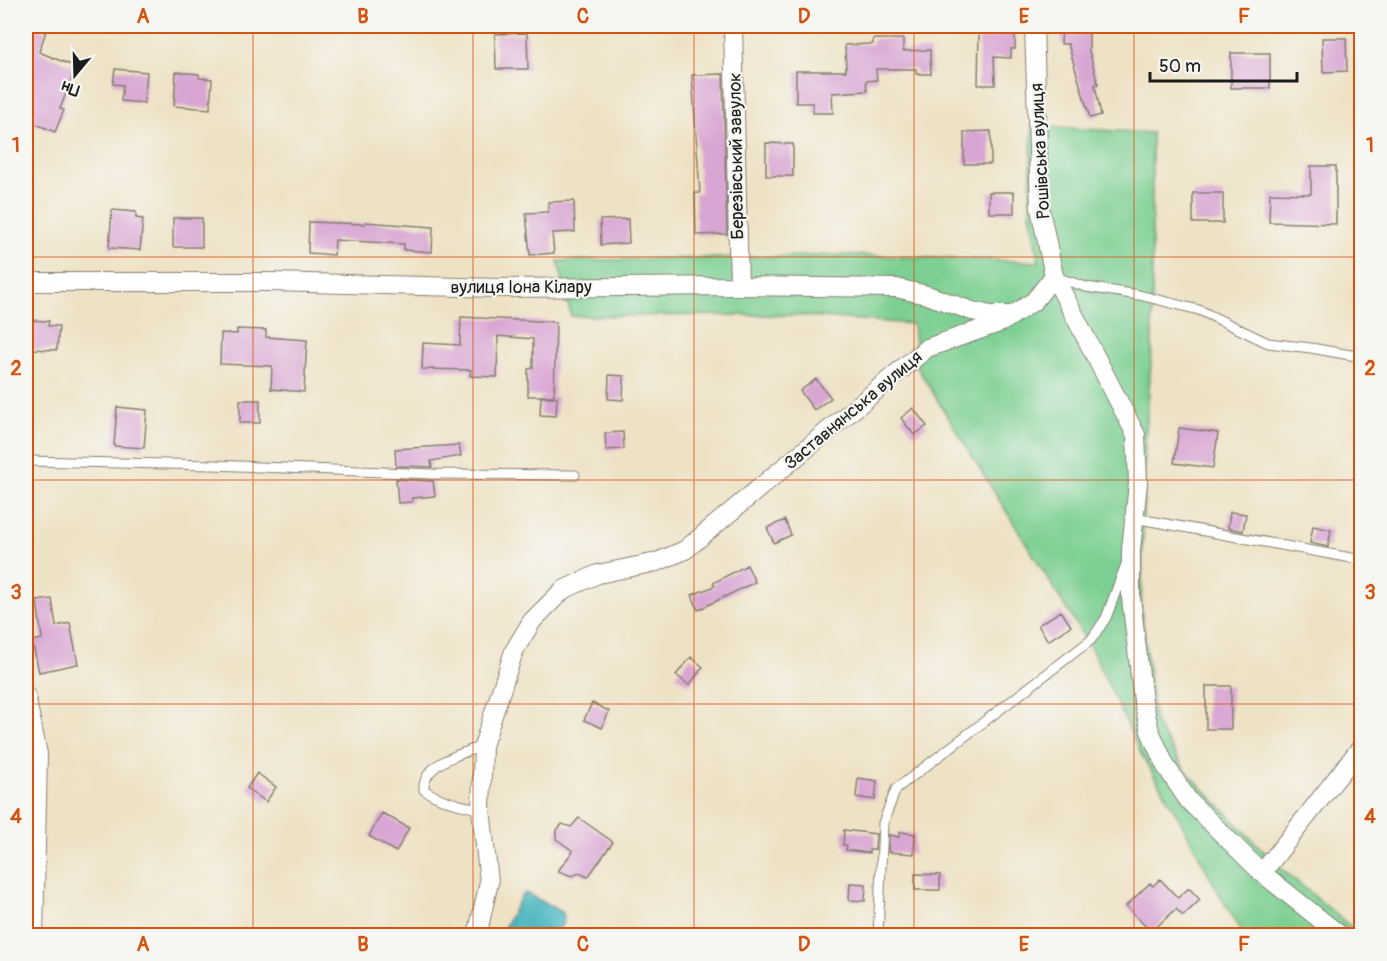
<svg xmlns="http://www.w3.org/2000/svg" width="1387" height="961" font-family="Pangolin,sans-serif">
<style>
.green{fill:#7bcf92;stroke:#4c7657;stroke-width:1.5}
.water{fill:#45b4be;stroke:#30686d;stroke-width:1.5}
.building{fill:#d9a6d3}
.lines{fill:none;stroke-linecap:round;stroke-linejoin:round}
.lane-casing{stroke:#857f70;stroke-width:11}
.street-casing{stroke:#857f70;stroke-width:20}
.lane{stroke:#fff;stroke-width:9}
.street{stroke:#fff;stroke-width:18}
.grid{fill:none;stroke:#d4530e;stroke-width:1.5;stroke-opacity:0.55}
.labels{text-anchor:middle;stroke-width:4.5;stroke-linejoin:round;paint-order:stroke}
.street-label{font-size:18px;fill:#1c1c1c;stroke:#f6f6f2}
.neatline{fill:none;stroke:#d4530e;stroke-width:2}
.grid-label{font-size:20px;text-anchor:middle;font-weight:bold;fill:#d4530e}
</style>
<rect width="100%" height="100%" fill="#f6f6f2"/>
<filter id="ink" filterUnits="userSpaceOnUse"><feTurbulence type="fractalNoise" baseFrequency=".0167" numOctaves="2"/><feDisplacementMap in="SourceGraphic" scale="12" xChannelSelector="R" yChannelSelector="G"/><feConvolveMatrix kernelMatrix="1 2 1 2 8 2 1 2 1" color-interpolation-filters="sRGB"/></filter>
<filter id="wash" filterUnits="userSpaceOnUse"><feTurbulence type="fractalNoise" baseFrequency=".008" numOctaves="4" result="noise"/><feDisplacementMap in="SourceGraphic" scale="24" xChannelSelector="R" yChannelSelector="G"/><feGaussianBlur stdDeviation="1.35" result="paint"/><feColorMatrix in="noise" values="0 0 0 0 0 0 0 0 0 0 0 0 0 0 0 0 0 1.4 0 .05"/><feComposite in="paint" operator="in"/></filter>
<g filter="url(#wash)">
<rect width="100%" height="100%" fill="#eee2c5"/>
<path class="green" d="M1032 126 1152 133V349L1145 445 1141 608 1155 723 1186 771 1278 866 1361 935H1244L1222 899 1179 818 1140 752 1091 648 917 367 913 324 794 315 571 316 558 261 853 255 1039 262 1030 213Z"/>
<path class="water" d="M526 893 562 912C568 922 560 928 553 935H500L522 895Z"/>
<g id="blocks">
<path class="building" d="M26 26 46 31 39 52 76 67 60 109 64 110 55 132 26 120Z
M1062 28 1089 29V51L1098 84 1095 85 1101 115 1090 118 1068 44H1061Z
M979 30 1015 31V49H1011V58L994 57 995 85H978Z
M527 33 528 69H496L495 34Z
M1322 38H1346L1347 71 1323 72Z
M873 39H903V51L930 50 931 74H916V69H876L877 80 866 81 867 91 832 93 833 113H813V103H796V71H846L845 45 873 44Z
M1231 53H1270V88H1231Z
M115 69 147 72 144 103 121 101 123 85 113 84Z
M176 72 199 74V78L212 79 210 109 174 106Z
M723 74 727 234 696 235 695 193H700L692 75Z
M991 131V164H964V132Z
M766 143 793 144V176H766Z
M1311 166H1336V224L1269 222 1270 193 1311 194Z
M989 192H1014V213H989Z
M1193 193H1223V223H1193Z
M574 201 575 232 552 233 554 253 530 255 526 213 548 212V202Z
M112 210 136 212V218L143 219 140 250 109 248Z
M173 218H202V247H173Z
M628 219 629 243 601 245 600 220Z
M309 222 365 224V222L433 227 432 252 404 250V244L335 240 334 255 308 253Z
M461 317 556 322 554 396H528V369L533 368V339L498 336 497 377 470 376 471 370 422 369 423 343 460 345Z
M26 320 49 321 48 326H59L57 350 26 349Z
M237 329 266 330V337L307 340 304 392 271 389 272 366 220 364 221 333 237 334Z
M609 375 624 376 623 400 608 399Z
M816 379 831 398 814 410 800 391Z
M541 397H557L556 416 540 415Z
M240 400H260V423H240Z
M117 407 147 410 144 448 114 446Z
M913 408 927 426 914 435 901 418Z
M1179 428 1218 433 1213 468 1174 463Z
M623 432 624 449 606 450 605 433Z
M459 445 461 456 431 461 432 467 396 466 395 449Z
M396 479 433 481 435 496 412 498V502L398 503Z
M1230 512 1246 514 1243 531 1228 528Z
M785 520 791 535 774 543 767 528Z
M1313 526 1331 530 1328 547 1310 543Z
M747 565 755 582 698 610 692 595 715 586 713 583Z
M52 599 56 626 70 623 78 664 39 672 32 641 42 639 37 601Z
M1061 611 1071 626 1048 641 1038 625Z
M691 657 703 667 689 685 676 675Z
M1206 686H1231V729H1206Z
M592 703 609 711 602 728 584 720Z
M257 773 276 787 266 802 247 788Z
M858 778 877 781 875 800 856 797Z
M382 813 409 828 396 852 369 836Z
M579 818 613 842 588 877 579 873 572 876 558 871 573 851 556 839 557 830 562 824 571 827Z
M844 830 876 834 875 850H869V853L846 850 847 845H843Z
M900 832 915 834 914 854 888 852 889 835 899 837Z
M915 874 940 875V890H915Z
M1160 879 1178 898 1189 888 1200 900 1183 916 1176 909 1151 932 1126 906 1150 883 1153 886Z
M850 883 866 884 865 901 849 900Z"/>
</g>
</g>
<g filter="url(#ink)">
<use href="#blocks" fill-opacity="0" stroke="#857f70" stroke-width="1.5"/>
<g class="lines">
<defs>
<path id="lane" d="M1056 277 1086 287 1139 295 1199 310 1268 343 1311 348 1362 357
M26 461 213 465 433 474 575 475
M1134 518 1362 560
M481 809C461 806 441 801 424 790 422 763 463 753 483 746
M878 936 883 823 896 789 1091 640 1106 618 1126 564"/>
<path id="street" d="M733 26 739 286
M1034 26 1040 209 1054 276 1136 435 1138 483 1131 550V598L1143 701 1150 731 1165 765 1188 800 1262 873 1341 936
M26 282H271L498 288 739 286 896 288 927 295 972 311 991 315H1012
M26 696 38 754 34 936
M1262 873 1362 746
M477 936 489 882 481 809 483 746 514 651 532 621 563 590 598 574 657 562 685 550 927 348 1002 322 1034 301 1054 276"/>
</defs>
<use href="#lane" class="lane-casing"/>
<use href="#street" class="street-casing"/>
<use href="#lane" class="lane"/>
<use href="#street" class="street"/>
</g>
</g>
<path class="grid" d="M253 26V936M473 26V936M694 26V936M914 26V936M1134 26V936M26 257H1362M26 480H1362M26 704H1362"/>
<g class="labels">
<g class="street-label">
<text transform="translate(1040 151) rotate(-93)" y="6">Рошівська вулиця</text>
<text transform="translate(736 156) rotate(-91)" y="6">Березівський завулок</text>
<text x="521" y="293">вулиця Іона Кілару</text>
<text transform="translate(853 410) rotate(-40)" y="6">Заставнянська вулиця</text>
</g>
</g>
<rect width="1387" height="961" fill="none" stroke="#f6f6f2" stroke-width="66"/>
<g transform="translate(75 75) rotate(199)" stroke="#f6f6f2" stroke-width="4.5" paint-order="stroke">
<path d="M0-4.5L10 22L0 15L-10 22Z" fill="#1c1c1c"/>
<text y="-9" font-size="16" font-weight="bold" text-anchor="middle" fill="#1c1c1c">Пн</text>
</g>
<path d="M1150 72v9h147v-9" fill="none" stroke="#1c1c1c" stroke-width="3"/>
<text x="1159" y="72" font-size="18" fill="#1c1c1c" stroke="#f6f6f2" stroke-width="4.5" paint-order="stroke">50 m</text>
<rect x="33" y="33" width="1321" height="895" class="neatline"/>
<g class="grid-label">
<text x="143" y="23">A</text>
<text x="363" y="23">B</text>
<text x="583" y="23">C</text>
<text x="804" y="23">D</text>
<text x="1024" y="23">E</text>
<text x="1244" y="23">F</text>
<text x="16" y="152">1</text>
<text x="1370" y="152">1</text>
<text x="16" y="375">2</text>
<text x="1370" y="375">2</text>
<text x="16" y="599">3</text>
<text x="1370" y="599">3</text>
<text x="16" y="823">4</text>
<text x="1370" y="823">4</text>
<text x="143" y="951">A</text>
<text x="363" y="951">B</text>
<text x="583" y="951">C</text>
<text x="804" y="951">D</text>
<text x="1024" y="951">E</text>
<text x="1244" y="951">F</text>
</g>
</svg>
